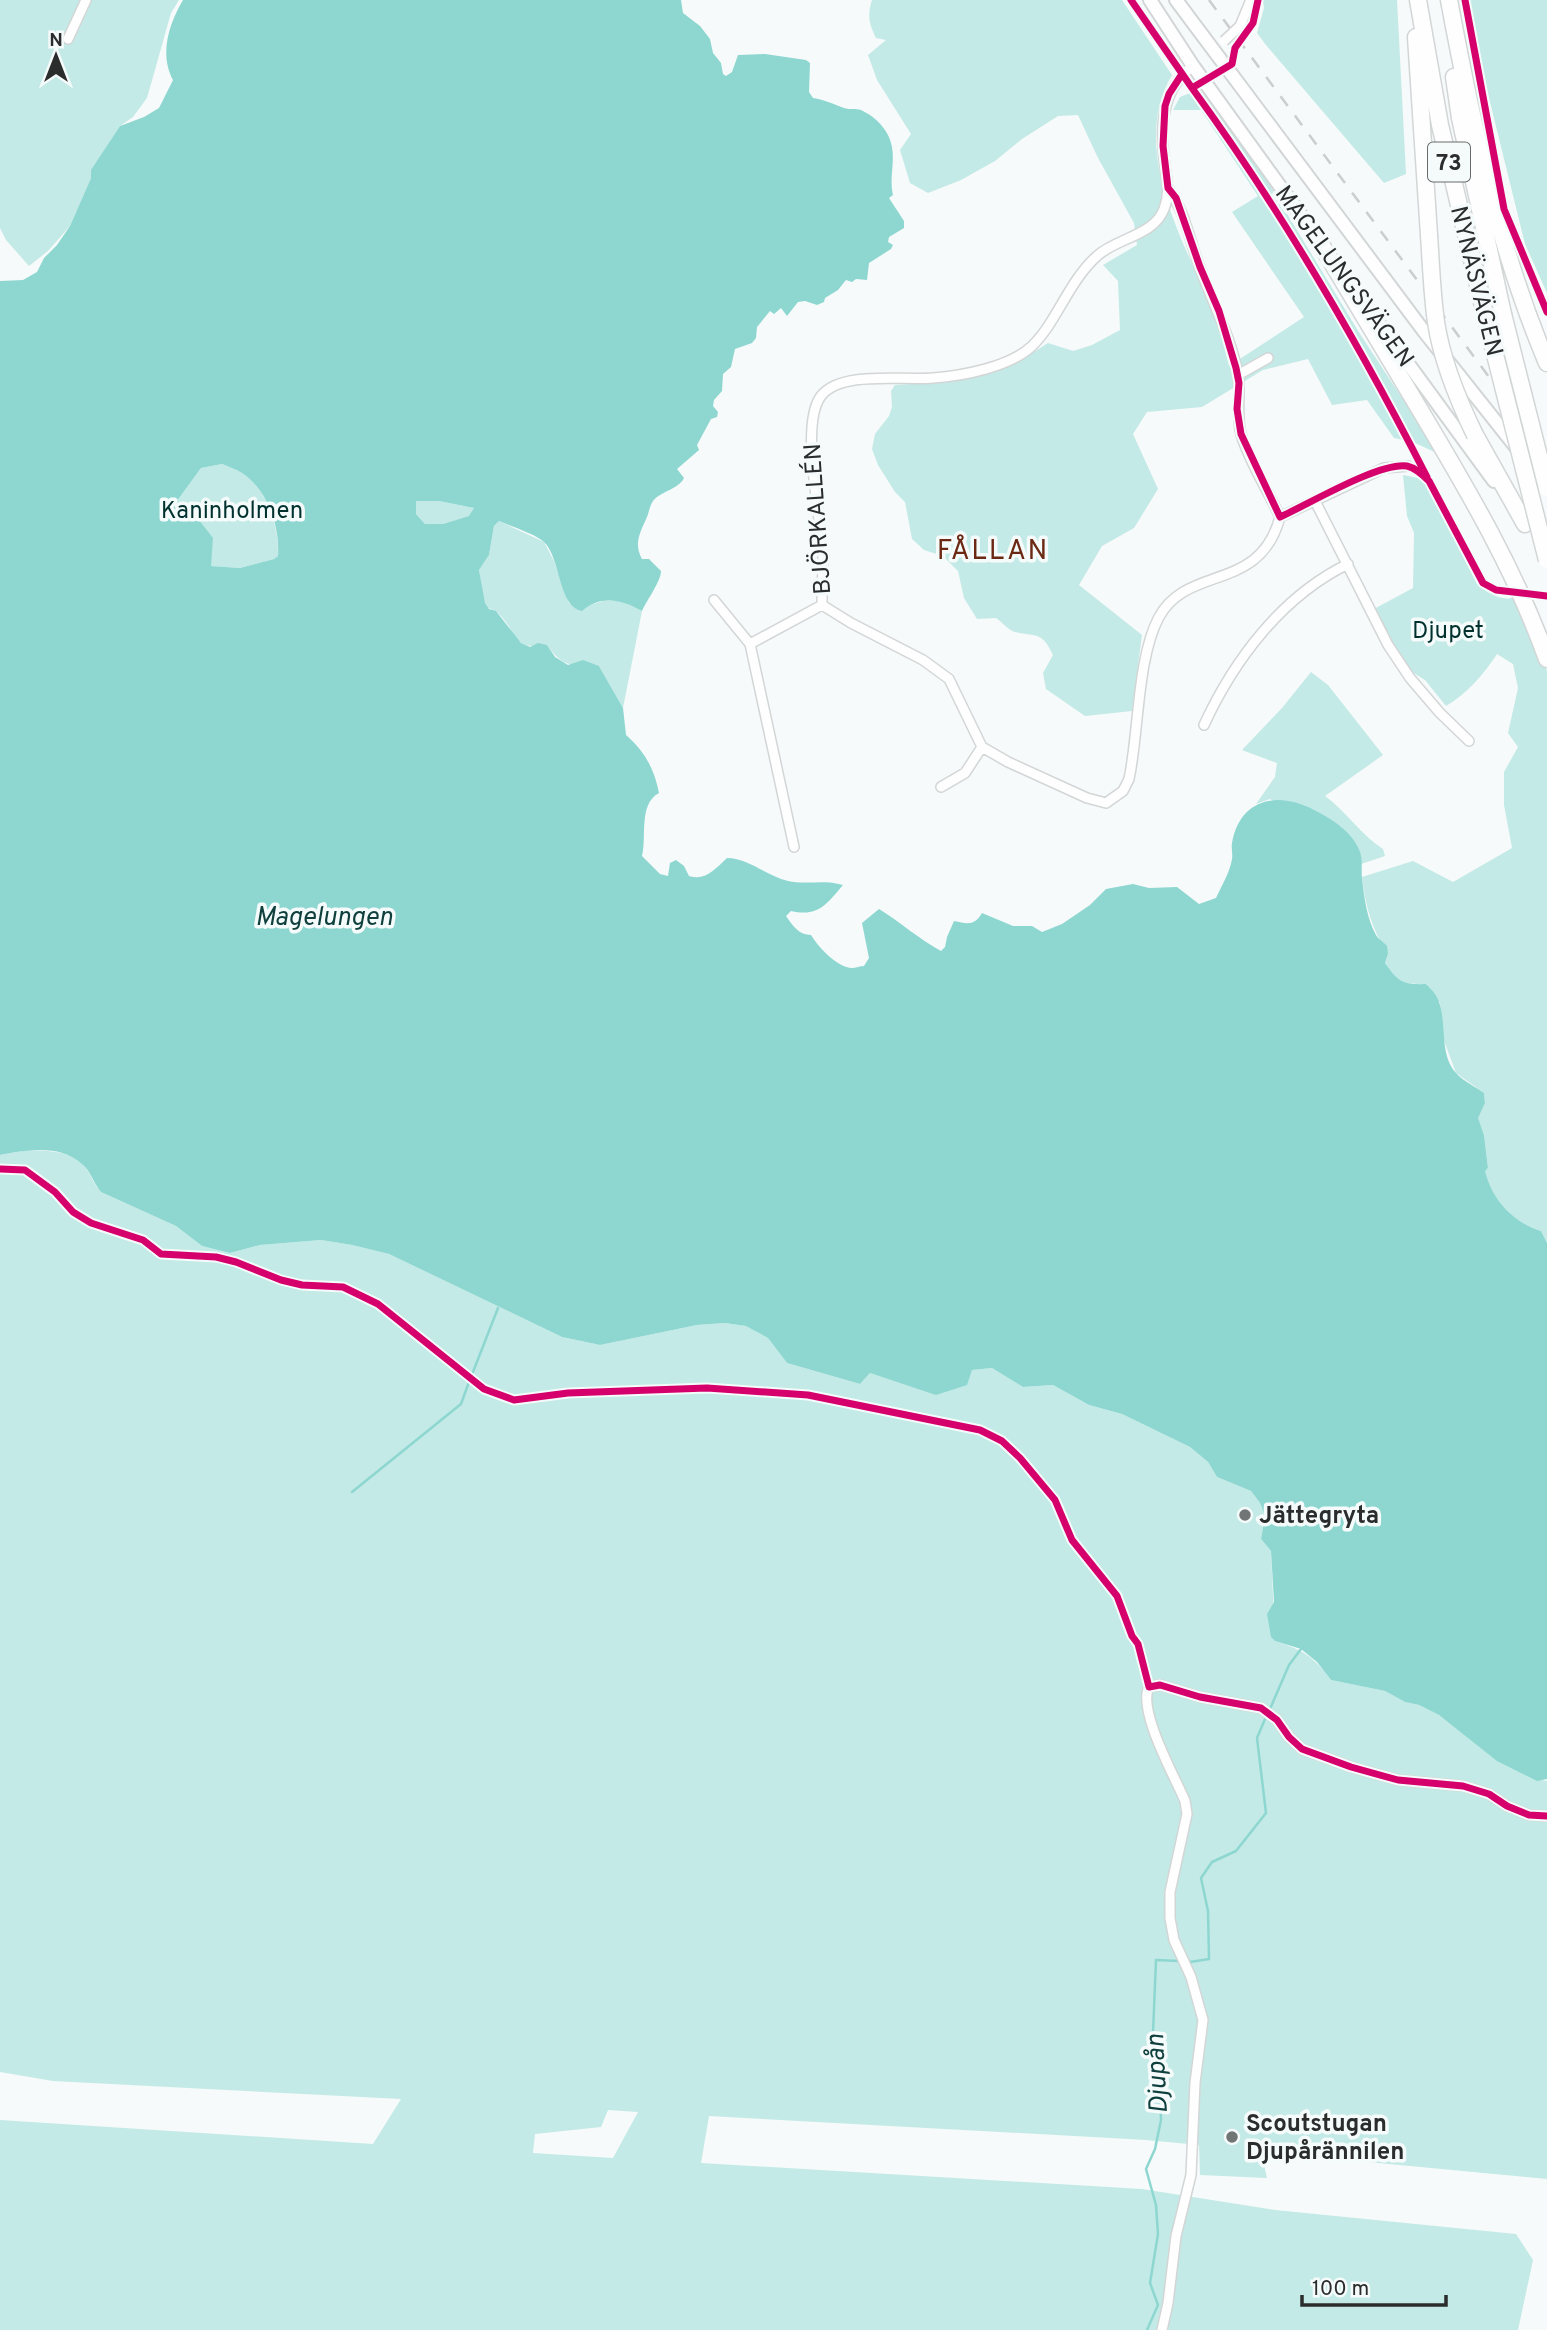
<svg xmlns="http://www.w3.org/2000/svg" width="1547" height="2330" font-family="Overpass,sans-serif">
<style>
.green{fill:#c3eae6;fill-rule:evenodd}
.water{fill:#8ed7d1;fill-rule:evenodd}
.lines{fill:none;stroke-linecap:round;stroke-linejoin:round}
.stream{stroke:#8ed7d1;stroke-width:2.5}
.street-casing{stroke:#d3d6d6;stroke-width:12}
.secondary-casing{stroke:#d3d6d6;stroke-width:16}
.highway-casing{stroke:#d3d6d6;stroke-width:19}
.street{stroke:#fefefe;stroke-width:9}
.secondary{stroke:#fefefe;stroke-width:12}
.highway{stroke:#fefefe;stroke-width:16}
.rail{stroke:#cccdcd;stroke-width:2.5;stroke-dasharray:12 12;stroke-linecap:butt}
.street-bridge-casing{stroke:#d3d6d6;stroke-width:12;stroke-linecap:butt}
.highway-bridge-casing{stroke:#d3d6d6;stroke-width:19;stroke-linecap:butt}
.street-bridge{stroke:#fefefe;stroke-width:9}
.highway-bridge{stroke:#fefefe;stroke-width:16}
.cycleway-casing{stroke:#f5fbfb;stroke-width:11}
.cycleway{stroke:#d6006c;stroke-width:7}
.poi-dot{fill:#727575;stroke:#f5fbfb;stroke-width:2.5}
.labels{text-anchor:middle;stroke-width:7;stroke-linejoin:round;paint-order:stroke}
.shield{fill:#f5fbfb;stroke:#686b6b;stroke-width:2}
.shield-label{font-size:23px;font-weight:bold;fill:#2b2d2d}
.street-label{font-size:24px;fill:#2b2d2d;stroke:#f5fbfb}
.park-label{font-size:24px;fill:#00312e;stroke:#f5fbfb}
.poi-label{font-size:24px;font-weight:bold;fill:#2b2d2d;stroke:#f5fbfb;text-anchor:start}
.water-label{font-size:26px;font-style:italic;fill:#10403d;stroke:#f5fbfb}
.quarter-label{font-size:28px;letter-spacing:2px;fill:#6b2913;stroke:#f5fbfb}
</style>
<rect width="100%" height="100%" fill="#f6fafa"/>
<path class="green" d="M0 0H179L171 13 147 98 133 117 120 126 92 170 91 178 70 226 48 251 29 266 6 240 0 228Z
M872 0H1122L1172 75C1129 147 1183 242 1213 309 1221 326 1224 347 1229 366L1304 317 1232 212 1258 196 1201 110H1173L1180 97 1198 90 1211 100 1272 189 1360 334 1439 454 1413 442 1394 438 1367 400 1332 405 1308 359 1263 370 1202 407 1147 412 1133 434 1158 489 1134 528 1102 546 1079 585 1142 635 1132 711 1085 716 1046 689 1043 673 1053 655C1042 631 1037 637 1015 632 1008 630 1002 622 996 618L977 619 964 598 958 571 943 556 924 550 912 539 905 502 895 492 878 465 872 449 875 434 889 416 892 407 891 391 895 385 964 380 1026 357 1048 343 1073 351 1092 345 1120 330 1118 281 1103 265 1137 245 1134 223 1098 158 1078 115 1058 116 1022 139 995 161 961 180 928 193 910 183 900 150 911 134 877 80 868 55 886 40 876 38C869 24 867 15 872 0Z
M1263 0H1397L1406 174 1384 183 1266 45 1257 33 1264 8Z
M1469 0H1547V293L1525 244 1489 98Z
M222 464C229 467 237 469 242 473 268 490 279 527 278 556L274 559 240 568 211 566 177 501 201 468Z
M1403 475 1418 478 1428 487 1477 584C1488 593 1501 602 1516 597L1547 671V1243L1541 1231C1513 1222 1492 1200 1484 1171L1488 1168 1484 1135 1477 1117 1485 1103 1484 1093 1456 1073 1443 1038 1440 1003 1426 984C1402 985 1398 981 1385 963L1388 954C1372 930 1365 905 1362 877L1413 861 1453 882 1512 848 1504 805V772L1518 747 1508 733 1518 688 1513 664 1497 654C1483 675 1468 693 1446 706L1425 680 1412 672 1391 642 1374 609 1413 588 1414 533 1407 516Z
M416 501H439L474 508 470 516 443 524H425L416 514Z
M499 521 544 542 554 561 569 603 587 606 603 601H626L642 611 623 708 599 666C573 666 563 668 547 645 510 651 519 632 497 612 493 609 487 609 485 603 481 593 481 580 479 570L489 555 494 526Z
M1311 672 1328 685 1383 755 1325 796C1346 811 1361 835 1383 849L1385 856 1361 864V855L1270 799 1256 804 1275 777 1277 763 1242 750 1282 708Z
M28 1150C47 1151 75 1150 86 1168 91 1176 94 1184 101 1192L176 1226 202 1246 230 1253 260 1245 321 1240 352 1245 389 1254 562 1337 600 1345 697 1325 725 1323 747 1326 768 1338 787 1363 860 1384 870 1373 936 1394 972 1370 992 1368 1023 1387 1053 1385 1089 1405 1122 1414 1190 1447 1208 1462 1217 1477 1251 1491 1260 1503 1265 1516 1261 1539 1271 1551 1275 1641C1303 1650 1313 1656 1331 1680L1385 1691 1405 1702 1419 1705 1439 1715 1484 1749 1531 1778 1547 1781V2179L1261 2152 1267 2178 1200 2175 1199 2145 1146 2140 709 2116 701 2163 1142 2189 1275 2210 1516 2234 1533 2260 1518 2330H0V2120L373 2144 401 2099 53 2081 0 2072V1155ZM608 2110 638 2112 613 2158 533 2153 535 2134 601 2127Z"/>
<path class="water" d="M183 0H681L683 13 700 26 710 39 713 53 721 63 723 74 726 76 732 72 738 55 765 54 806 60 810 63 809 92 813 98C825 100 833 104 844 108 850 110 855 108 861 110 876 117 889 130 892 147 895 164 889 178 893 195L889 198 904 221V228L889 237 888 242 893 245 891 249 869 263 867 280 856 279 852 282 846 280 838 290 825 298 824 302 817 305 805 301 798 302 787 316 781 308 774 314 770 311 757 327 756 338 752 343 735 349 731 367 723 374 722 391 714 400 713 406 718 412 717 417 711 419 697 445 699 450 677 469 684 478C679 489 661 491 653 501 650 505 649 512 647 517 641 531 633 543 642 559H649L661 571C661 581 647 600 642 611 624 600 600 594 582 611 558 607 561 558 544 542 536 534 510 526 499 521L494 526 489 555 479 570 485 603 489 609 496 611 521 643 530 647 538 643 547 645 555 657 568 665 583 660 599 666 623 708 626 735C645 752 654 768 659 793 638 804 647 838 642 856L660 874 668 876 670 863 676 860 684 866 689 876C706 881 715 869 727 858 749 858 766 876 788 881 806 885 824 879 843 885 826 905 818 917 791 911L786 916C793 926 799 935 811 935 818 947 838 968 852 968 856 968 860 966 864 966L869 958 862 923 879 909C900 922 919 939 941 951L945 947 947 937 954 921C968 924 974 926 982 913L1013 926H1032L1042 932 1062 924 1090 905 1106 889 1133 884 1149 888 1177 887 1199 904 1216 898C1221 887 1230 872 1232 859 1233 854 1231 848 1232 843 1240 798 1278 791 1314 810 1332 819 1353 832 1360 852 1363 860 1361 870 1362 878 1364 897 1367 919 1376 935 1379 940 1383 941 1387 946L1388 954 1385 963C1398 981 1402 985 1426 984 1431 989 1437 995 1439 1002 1447 1024 1439 1054 1456 1073 1463 1081 1476 1087 1484 1093L1485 1103 1478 1118 1484 1135 1488 1168 1485 1171C1492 1200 1513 1222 1541 1231L1547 1243V1779L1537 1781 1497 1761 1439 1715 1419 1705 1405 1702 1385 1691 1331 1680 1317 1662 1301 1649 1275 1641 1271 1637 1267 1614 1274 1602 1271 1551 1261 1539 1265 1516 1260 1503 1251 1491 1217 1477 1208 1462 1190 1447 1122 1414 1089 1405 1053 1385 1023 1387 992 1368 972 1370 967 1385 936 1395 870 1373 860 1384 787 1363 768 1338 746 1326 725 1323 697 1325 600 1345 562 1337 389 1254 352 1245 321 1240 260 1245 230 1253 202 1246 176 1226 101 1192C94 1184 90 1170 82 1164 60 1144 27 1150 0 1155V281L23 280 37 272 44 258 57 245 70 226 91 178V170L120 126 144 117 159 108 173 80C159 54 169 24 183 0ZM222 464C229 467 236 469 242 473 268 490 280 527 278 556L274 559 240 568 211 566 213 538 191 510 177 501 201 468ZM416 501H439L474 508 469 516 443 524H425L416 514Z"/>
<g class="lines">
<path class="stream" d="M473 1372 498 1308
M352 1492 461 1404 469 1382
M1270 1709 1289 1665 1301 1649
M1190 1962 1209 1959 1208 1911 1201 1878 1212 1862 1236 1851 1266 1813 1257 1738 1265 1719
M1147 2330 1158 2305 1150 2283 1158 2234 1156 2205 1146 2169 1155 2149 1161 2120 1159 2063 1153 2033 1156 1960 1179 1961"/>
<defs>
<path id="street" d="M68 39 86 0
M1193 66C1160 90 1160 130 1165 167 1167 182 1170 194 1164 209 1154 236 1116 238 1097 256 1068 282 1057 322 1032 346 1010 367 962 376 933 378 903 381 841 370 821 396 799 425 822 520 823 558 823 573 822 589 822 605L851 623 923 660 949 679 982 747 1008 762 1087 798 1106 803 1123 791 1129 779C1139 732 1137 658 1159 617 1188 564 1260 593 1280 517
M1168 188C1185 211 1190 242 1200 268 1213 304 1231 337 1238 375 1241 394 1236 414 1241 434 1249 462 1268 490 1280 517
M1238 375 1268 358
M1315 501 1388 645 1410 678 1440 713 1469 741
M1280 517 1384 468 1408 466
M714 600 750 644 794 847
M750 644 822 605
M1204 725C1234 660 1282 596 1348 564
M941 787 965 773 982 747
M1162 2330 1168 2303 1176 2236 1191 2175 1195 2083 1203 2020 1191 1977 1174 1940 1170 1918V1892L1187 1814 1185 1801C1175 1777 1137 1710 1149 1687L1160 1685 1200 1697 1261 1708 1277 1720 1289 1737 1302 1749 1351 1767 1398 1780 1463 1786 1489 1794 1507 1806 1529 1815 1547 1816"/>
<path id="secondary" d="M1150 0 1193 66 1321 243
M1176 0 1423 330 1543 481
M1360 298 1494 481"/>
<path id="highway" d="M1418 0 1440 125 1487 323
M1449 0C1472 123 1498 247 1547 363
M1416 37 1429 235
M1454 77 1460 118 1503 314
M1316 236C1352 296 1387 355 1423 415 1470 494 1516 572 1547 659
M1475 435 1525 524"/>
</defs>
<use href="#street" class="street-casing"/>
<use href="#secondary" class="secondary-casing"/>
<use href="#highway" class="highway-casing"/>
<use href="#street" class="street"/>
<use href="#secondary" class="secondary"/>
<use href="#highway" class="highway"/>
<path class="rail" d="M1209 0 1547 455"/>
<defs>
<path id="street-bridge" d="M1224 41 1240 26 1250 2"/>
<path id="highway-bridge" d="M1429 235C1431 264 1432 294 1436 322 1442 362 1458 400 1475 435
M1503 314 1547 488
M1487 323 1547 560"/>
</defs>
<use href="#street-bridge" class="street-bridge-casing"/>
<use href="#highway-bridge" class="highway-bridge-casing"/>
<use href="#street-bridge" class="street-bridge"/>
<use href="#highway-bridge" class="highway-bridge"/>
<defs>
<path id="cycleway" d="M1131 0 1192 88 1232 64 1235 48 1253 23 1258 0
M1465 0 1504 209 1547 312
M1182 74 1169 94 1165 106 1163 146 1168 188 1176 198 1200 267 1219 311 1236 368 1239 383 1237 409 1241 434 1280 517C1309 504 1379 462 1407 466 1416 468 1423 475 1429 481L1483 583 1496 590 1547 596
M1192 88C1282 211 1358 342 1427 477
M0 1169 25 1170 55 1192 73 1212 91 1223 143 1240 161 1254 216 1257 236 1262 281 1280 302 1285 343 1287 378 1304 484 1389 514 1400 568 1393 707 1388 808 1395 980 1430 1002 1441 1020 1458 1055 1500 1072 1540 1117 1596 1132 1636 1138 1644 1149 1687 1160 1685 1200 1697 1261 1708 1277 1720 1289 1737 1302 1749 1351 1767 1398 1780 1463 1786 1489 1794 1507 1806 1529 1815 1547 1816"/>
</defs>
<use href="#cycleway" class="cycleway-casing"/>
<use href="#cycleway" class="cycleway"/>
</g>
<g class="poi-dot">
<circle cx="1245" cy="1515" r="7"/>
<circle cx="1232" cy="2137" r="7"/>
</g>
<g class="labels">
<rect class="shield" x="1428" y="142.5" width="42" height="39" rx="5"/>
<g class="shield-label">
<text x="1449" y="170">73</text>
</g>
<g class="street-label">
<text transform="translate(1345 276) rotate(54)" y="8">MAGELUNGSVÄGEN</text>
<text transform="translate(1477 281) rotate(76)" y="8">NYNÄSVÄGEN</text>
<text transform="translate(817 519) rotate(-94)" y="8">BJÖRKALLÉN</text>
</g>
<g class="park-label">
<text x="232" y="518">Kaninholmen</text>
<text x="1448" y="638">Djupet</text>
</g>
<g class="poi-label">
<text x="1259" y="1523">Jättegryta</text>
<text x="1246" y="2131">Scoutstugan<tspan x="1246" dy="28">Djupårännilen</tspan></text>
</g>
<g class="water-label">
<text x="324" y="925">Magelungen</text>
<text transform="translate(1156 2074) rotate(-93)" y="9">Djupån</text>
</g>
<g class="quarter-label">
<text x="993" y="559">FÅLLAN</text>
</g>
</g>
<g transform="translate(56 56)" stroke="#f5fbfb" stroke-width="5" paint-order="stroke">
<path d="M0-5L12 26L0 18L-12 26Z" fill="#2b2d2d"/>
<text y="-10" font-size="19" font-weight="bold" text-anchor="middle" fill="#2b2d2d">N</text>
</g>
<path d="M1302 2295v10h144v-10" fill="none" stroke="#2b2d2d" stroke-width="3.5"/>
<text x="1312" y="2295" font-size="21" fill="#2b2d2d" stroke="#f5fbfb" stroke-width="5" paint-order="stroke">100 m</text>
</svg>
